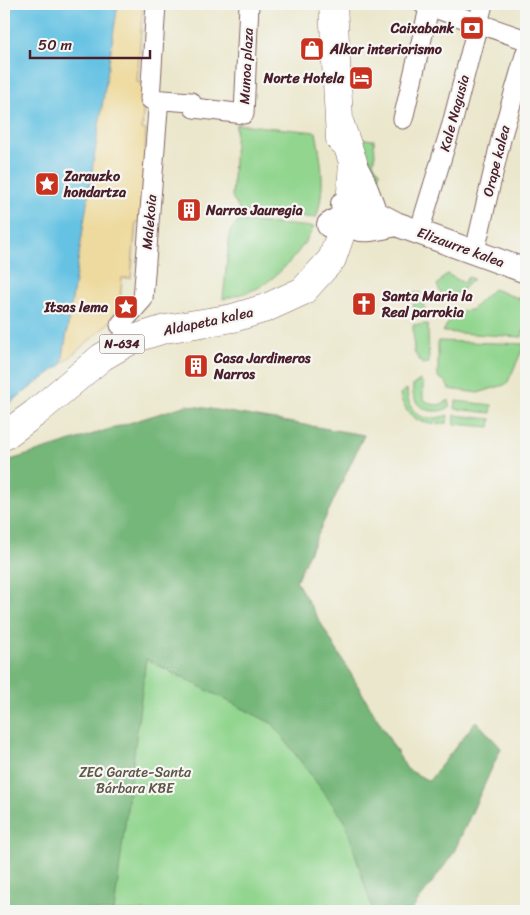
<svg xmlns="http://www.w3.org/2000/svg" width="530" height="915" font-family="Sriracha,sans-serif">
<style>
.green{fill:#91d58e;stroke:#6e7a5c}
.forest{fill:#74b679;stroke:#5f6a52}
.sand{fill:#eeda9e;stroke:#9c7c64}
.water{fill:#65c2e3;stroke:#587087}
.lines{fill:none;stroke-linecap:round;stroke-linejoin:round}
.minor-casing{stroke:#826563;stroke-width:21}
.major-casing{stroke:#826563;stroke-width:26}
.highway-casing{stroke:#826563;stroke-width:29}
.minor{stroke:#fff;stroke-width:19}
.major{stroke:#fff;stroke-width:24}
.highway{stroke:#fff;stroke-width:28}
.labels{text-anchor:middle;stroke-width:4.5;stroke-linejoin:round;paint-order:stroke}
.shield{fill:#f6f6f2;stroke:#7e6067;stroke-width:1}
.shield-label{font-size:12px;font-weight:bold;fill:#4a1f2b}
.poi-label{font-size:14px;font-weight:bold;fill:#4a1f2b;stroke:#f6f6f2;text-anchor:start}
.street-label{font-size:14px;fill:#4a1f2b;stroke:#f6f6f2}
.park-label{font-size:14px;fill:#5f5649;stroke:#f6f6f2}
</style>
<rect width="100%" height="100%" fill="#f6f6f2"/>
<filter id="ink" filterUnits="userSpaceOnUse"><feTurbulence type="fractalNoise" baseFrequency=".02" numOctaves="2"/><feDisplacementMap in="SourceGraphic" scale="10" xChannelSelector="R" yChannelSelector="G"/><feConvolveMatrix kernelMatrix="1 2 1 2 8 2 1 2 1" color-interpolation-filters="sRGB"/></filter>
<filter id="wash" filterUnits="userSpaceOnUse"><feTurbulence type="fractalNoise" baseFrequency=".0096" numOctaves="4" result="noise"/><feDisplacementMap in="SourceGraphic" scale="20" xChannelSelector="R" yChannelSelector="G"/><feGaussianBlur stdDeviation="1.12" result="paint"/><feColorMatrix in="noise" values="0 0 0 0 0 0 0 0 0 0 0 0 0 0 0 0 0 1.4 0 .05"/><feComposite in="paint" operator="in"/></filter>
<g filter="url(#wash)">
<rect width="100%" height="100%" fill="#ebe7cc"/>
<path class="green" d="M236 124 316 132C322 164 326 187 316 218L240 211 232 197Z
M356 138 374 140 375 154 373 163 380 172 376 182 373 183Z
M239 221 314 227C302 250 281 275 258 288 247 293 234 296 223 299L230 231Z
M447 274 464 283 468 277 473 279 460 292 442 296 437 285Z
M493 289 526 301V322L522 337 443 332C449 319 456 310 471 310Z
M413 293H420L427 317H414Z
M428 324 429 363 422 364 414 352 413 325Z
M438 341 525 344 507 384 478 393 449 389 446 382 438 377Z
M420 380 423 383V399C433 406 439 407 449 400V408C431 416 410 408 413 385Z
M407 389C408 416 424 423 448 415L447 423C423 426 405 419 400 394Z
M456 401 492 405 491 413 455 409Z
M455 415 491 419 490 427 454 424Z
M135 644 253 692 342 813 380 911H4Z"/>
<path class="forest" d="M187 405 364 435 296 581 407 769 429 781 476 721 501 748 453 854 411 911H373L345 821 273 724 146 659 114 911H4V462Z"/>
<path class="sand" d="M4 4H143L137 82 145 83 142 129 146 130 142 222H136L131 278H122L120 302 109 323 62 364 4 407Z"/>
<path class="water" d="M4 4H118L62 364 4 407Z"/>
</g>
<g filter="url(#ink)">
<g class="lines">
<defs>
<path id="minor" d="M156 4 150 99 191 102 194 108 244 114 249 4
M423 4 526 40
M403 119 430 4
M422 222 452 124 483 4
M477 242 502 135 526 52
M120 325 143 299 158 110"/>
<path id="major" d="M353 162 362 179 375 213
M343 204C345 239 371 229 396 224
M329 225 354 209 375 213 396 224 526 271"/>
<path id="highway" d="M333 4 340 139
M4 436 34 414 102 357 133 339 165 329 233 318 266 308 303 291 332 259 350 207 353 162 339 121"/>
</defs>
<use href="#minor" class="minor-casing"/>
<use href="#major" class="major-casing"/>
<use href="#highway" class="highway-casing"/>
<use href="#minor" class="minor"/>
<use href="#major" class="major"/>
<use href="#highway" class="highway"/>
</g>
</g>
<defs>
<symbol id="bank-square" viewBox="-11 -11 22 22"><rect x="-9" y="-9" width="18" height="18" rx="4" fill="#c8321e" stroke="#f6f6f2"/><path d="M-6-4H6V4H-6ZM0-2.3a2.3 2.3 0 1 0 0 4.6a2.3 2.3 0 1 0 0-4.6Z" fill="#fff"/></symbol>
<symbol id="shop-square" viewBox="-11 -11 22 22"><rect x="-9" y="-9" width="18" height="18" rx="4" fill="#c8321e" stroke="#f6f6f2"/><path d="M-5-2.5h2.3a2.7 3.5 0 0 1 5.4 0H5L5.5 6h-11ZM-1.5-2.5h3a1.5 2.3 0 0 0-3 0Z" fill="#fff"/></symbol>
<symbol id="hotel-square" viewBox="-11 -11 22 22"><rect x="-9" y="-9" width="18" height="18" rx="4" fill="#c8321e" stroke="#f6f6f2"/><path d="M-6-4.5h1.5V1H6V5H4.5V3h-9V5H-6ZM-4 0a1.8 1.8 0 1 1 3.6 0ZM.5 0V-2.5h3Q6-2.5 6 0Z" fill="#fff"/></symbol>
<symbol id="sight-square" viewBox="-11 -11 22 22"><rect x="-9" y="-9" width="18" height="18" rx="4" fill="#c8321e" stroke="#f6f6f2"/><path d="M0-6L1.8-2.2L6-1.7L2.9 1.2L3.7 5.4L0 3.3L-3.7 5.4L-2.9 1.2L-6-1.7L-1.8-2.2Z" fill="#fff"/></symbol>
<symbol id="building-square" viewBox="-11 -11 22 22"><rect x="-9" y="-9" width="18" height="18" rx="4" fill="#c8321e" stroke="#f6f6f2"/><path d="M-4-6H4V6H1V3H-1V6H-4ZM-2.5-4.3h1.7v1.8h-1.7ZM.8-4.3h1.7v1.8H.8ZM-2.5-1h1.7V.8h-1.7ZM.8-1h1.7V.8H.8Z" fill="#fff"/></symbol>
<symbol id="church-square" viewBox="-11 -11 22 22"><rect x="-9" y="-9" width="18" height="18" rx="4" fill="#c8321e" stroke="#f6f6f2"/><path d="M-1.2-6h2.4v3.5h3.3v2.4h-3.3V6h-2.4V-.1h-3.3v-2.4h3.3Z" fill="#fff"/></symbol>
</defs>
<g fill-rule="evenodd">
<use href="#bank-square" x="458" y="14" width="28" height="28"/>
<use href="#shop-square" x="298" y="35" width="28" height="28"/>
<use href="#hotel-square" x="347" y="64" width="28" height="28"/>
<use href="#sight-square" x="33" y="170" width="28" height="28"/>
<use href="#building-square" x="175" y="196" width="28" height="28"/>
<use href="#church-square" x="350" y="290" width="28" height="28"/>
<use href="#sight-square" x="112" y="293" width="28" height="28"/>
<use href="#building-square" x="182" y="352" width="28" height="28"/>
</g>
<g class="labels">
<rect class="shield" x="99.5" y="334.5" width="45" height="19" rx="4"/>
<g class="shield-label">
<text x="122" y="348">N-634</text>
</g>
<g class="poi-label">
<text x="454" y="33" text-anchor="end">Caixabank</text>
<text x="330" y="54">Alkar interiorismo</text>
<text x="344" y="83" text-anchor="end">Norte Hotela</text>
<text x="64" y="181">Zarauzko<tspan x="64" dy="16">hondartza</tspan></text>
<text x="206" y="215">Narros Jauregia</text>
<text x="382" y="301">Santa Maria la<tspan x="382" dy="16">Real parrokia</tspan></text>
<text x="108" y="312" text-anchor="end">Itsas lema</text>
<text x="214" y="363">Casa Jardineros<tspan x="214" dy="16">Narros</tspan></text>
</g>
<g class="street-label">
<text transform="translate(246 66) rotate(-87)" y="5">Munoa plaza</text>
<text transform="translate(454 113) rotate(-75)" y="5">Kale Nagusia</text>
<text transform="translate(496 161) rotate(-76)" y="5">Orape kalea</text>
<text transform="translate(149 222) rotate(-85)" y="5">Malekoia</text>
<text transform="translate(461 247) rotate(20)" y="5">Elizaurre kalea</text>
<text transform="translate(208 321) rotate(-12)" y="5">Aldapeta kalea</text>
</g>
<g class="park-label">
<text x="135" y="777">ZEC Garate-Santa<tspan x="135" dy="16">Bárbara KBE</tspan></text>
</g>
</g>
<rect width="530" height="915" fill="none" stroke="#f6f6f2" stroke-width="20"/>
<path d="M30 50v8h120v-8" fill="none" stroke="#4a1f2b" stroke-width="2.5"/>
<text x="38" y="50" font-size="15" fill="#4a1f2b" stroke="#f6f6f2" stroke-width="4" paint-order="stroke">50 m</text>
</svg>
